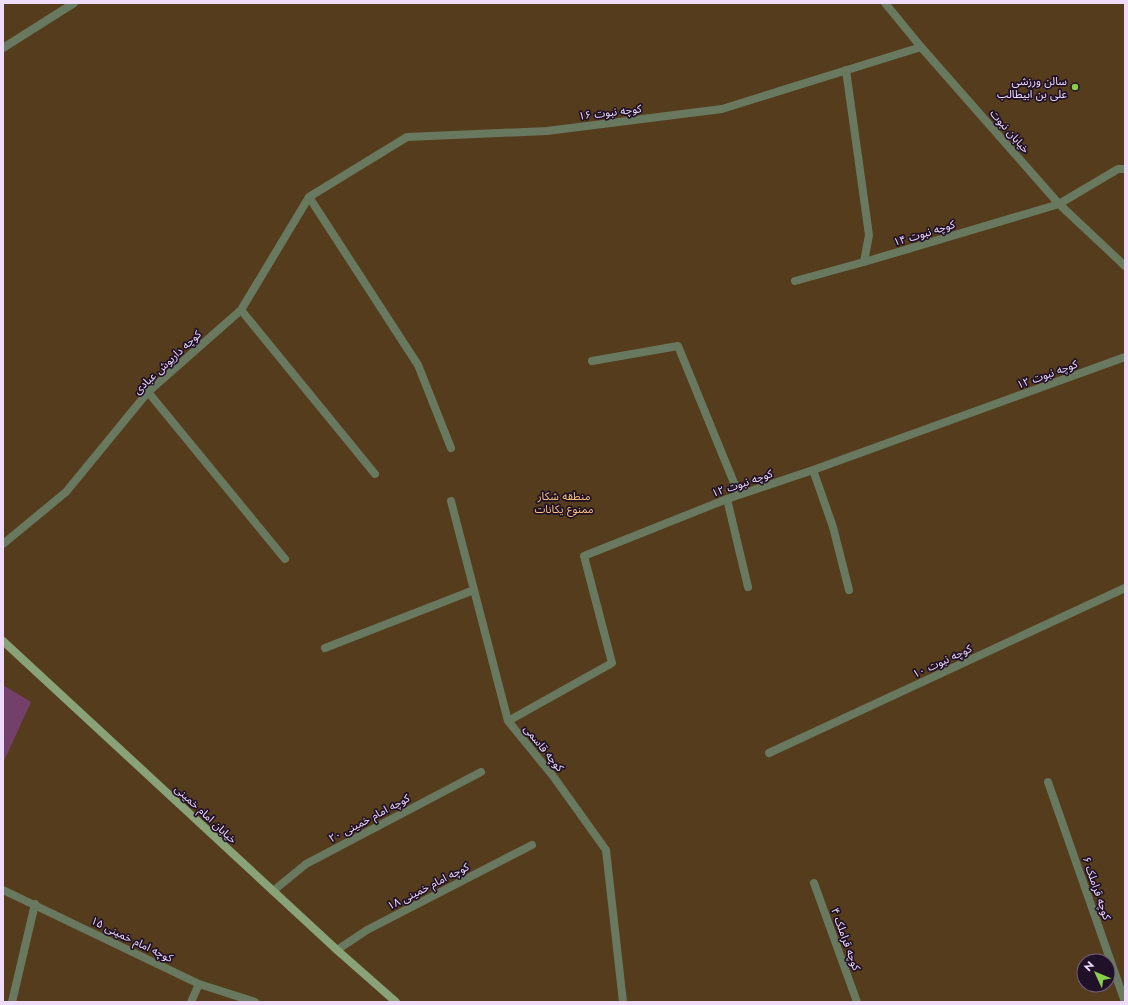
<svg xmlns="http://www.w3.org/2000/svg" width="1128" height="1005" font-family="Jost,'Noto Sans Arabic',sans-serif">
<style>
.green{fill:#543c1c;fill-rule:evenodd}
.building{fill:#733f6b}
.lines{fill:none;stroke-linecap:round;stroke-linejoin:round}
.minor{stroke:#69795f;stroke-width:8}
.tertiary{stroke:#69795f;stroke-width:8}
.secondary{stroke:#89a278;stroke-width:8}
.poi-dot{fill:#88cf49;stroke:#201128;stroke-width:1.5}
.labels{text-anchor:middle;stroke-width:3.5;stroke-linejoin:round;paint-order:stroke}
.poi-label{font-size:11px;fill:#efdbfb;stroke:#201128;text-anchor:end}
.street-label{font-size:11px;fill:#efdbfb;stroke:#201128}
.park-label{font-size:11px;fill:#fbc57e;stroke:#201128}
</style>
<rect width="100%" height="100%" fill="#411e52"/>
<path class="green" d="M3 3H1125V1002H3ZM1084 961H1108V985H1084Z"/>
<path class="building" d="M3 685 31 702 3 763Z"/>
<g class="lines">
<path class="minor" d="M3 48 74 3
M846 70 869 235 864 262
M309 197 418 365 451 448
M795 281 871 260 1059 204 1118 169H1125
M241 310 375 474
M592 361 678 346 739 495
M148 392 285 559
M813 470 833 527 849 590
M727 499 748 587
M451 501 508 721 553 776 606 850 623 1002
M3 544 66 492 148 392 241 310 309 197 407 137 547 131 722 109 921 47
M325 648 474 590
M508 721 612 663 584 556 727 499 813 470 1125 357
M769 753 1125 588
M1048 782 1125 1002
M814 883 857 1002
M3 890 199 984 255 1002
M273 891 306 864 481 772
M337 950 367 930 532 845
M12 1002 35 904
M191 1002 199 984"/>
<path class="tertiary" d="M885 3 921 47 1059 204 1125 266"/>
<path class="secondary" d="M3 641 337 950 396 1002"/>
</g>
<circle class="poi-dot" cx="1075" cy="87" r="4"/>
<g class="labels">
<g class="poi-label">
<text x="1067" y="85">سالن ورزشی<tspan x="1067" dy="13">علی بن ابیطالب</tspan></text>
</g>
<g class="street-label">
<text transform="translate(610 112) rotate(-7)" y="4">کوچه نبوت ۱۶</text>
<text transform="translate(1010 131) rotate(49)" y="4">خیابان نبوت</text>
<text transform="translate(924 233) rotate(-17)" y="4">کوچه نبوت ۱۴</text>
<text transform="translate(167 362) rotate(-43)" y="4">کوچه داریوش عبادی</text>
<text transform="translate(1047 374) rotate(-20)" y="4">کوچه نبوت ۱۲</text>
<text transform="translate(742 483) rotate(-19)" y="4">کوچه نبوت ۱۲</text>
<text transform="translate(942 661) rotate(-25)" y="4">کوچه نبوت ۱۰</text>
<text transform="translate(544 748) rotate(51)" y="4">کوچه قاسمی</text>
<text transform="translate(206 814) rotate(43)" y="4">خیابان امام خمینی</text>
<text transform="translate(369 818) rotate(-28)" y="4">کوچه امام خمینی ۲۰</text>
<text transform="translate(428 886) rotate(-27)" y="4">کوچه امام خمینی ۱۸</text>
<text transform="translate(1097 888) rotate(71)" y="4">کوچه قراملک ۶</text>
<text transform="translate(132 939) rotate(26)" y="4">کوچه امام خمینی ۱۵</text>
<text transform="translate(846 939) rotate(70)" y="4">کوچه قراملک ۴</text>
</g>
<g class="park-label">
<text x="564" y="500">منطقه شکار<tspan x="564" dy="13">ممنوع یکانات</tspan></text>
</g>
</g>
<rect width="1128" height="1005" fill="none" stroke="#efdbfb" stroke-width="8"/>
<g transform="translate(1096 973) rotate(314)"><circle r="19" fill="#201128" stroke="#73627c"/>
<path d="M0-3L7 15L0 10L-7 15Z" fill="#88cf49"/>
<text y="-6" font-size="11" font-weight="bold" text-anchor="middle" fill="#efdbfb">N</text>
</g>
</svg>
